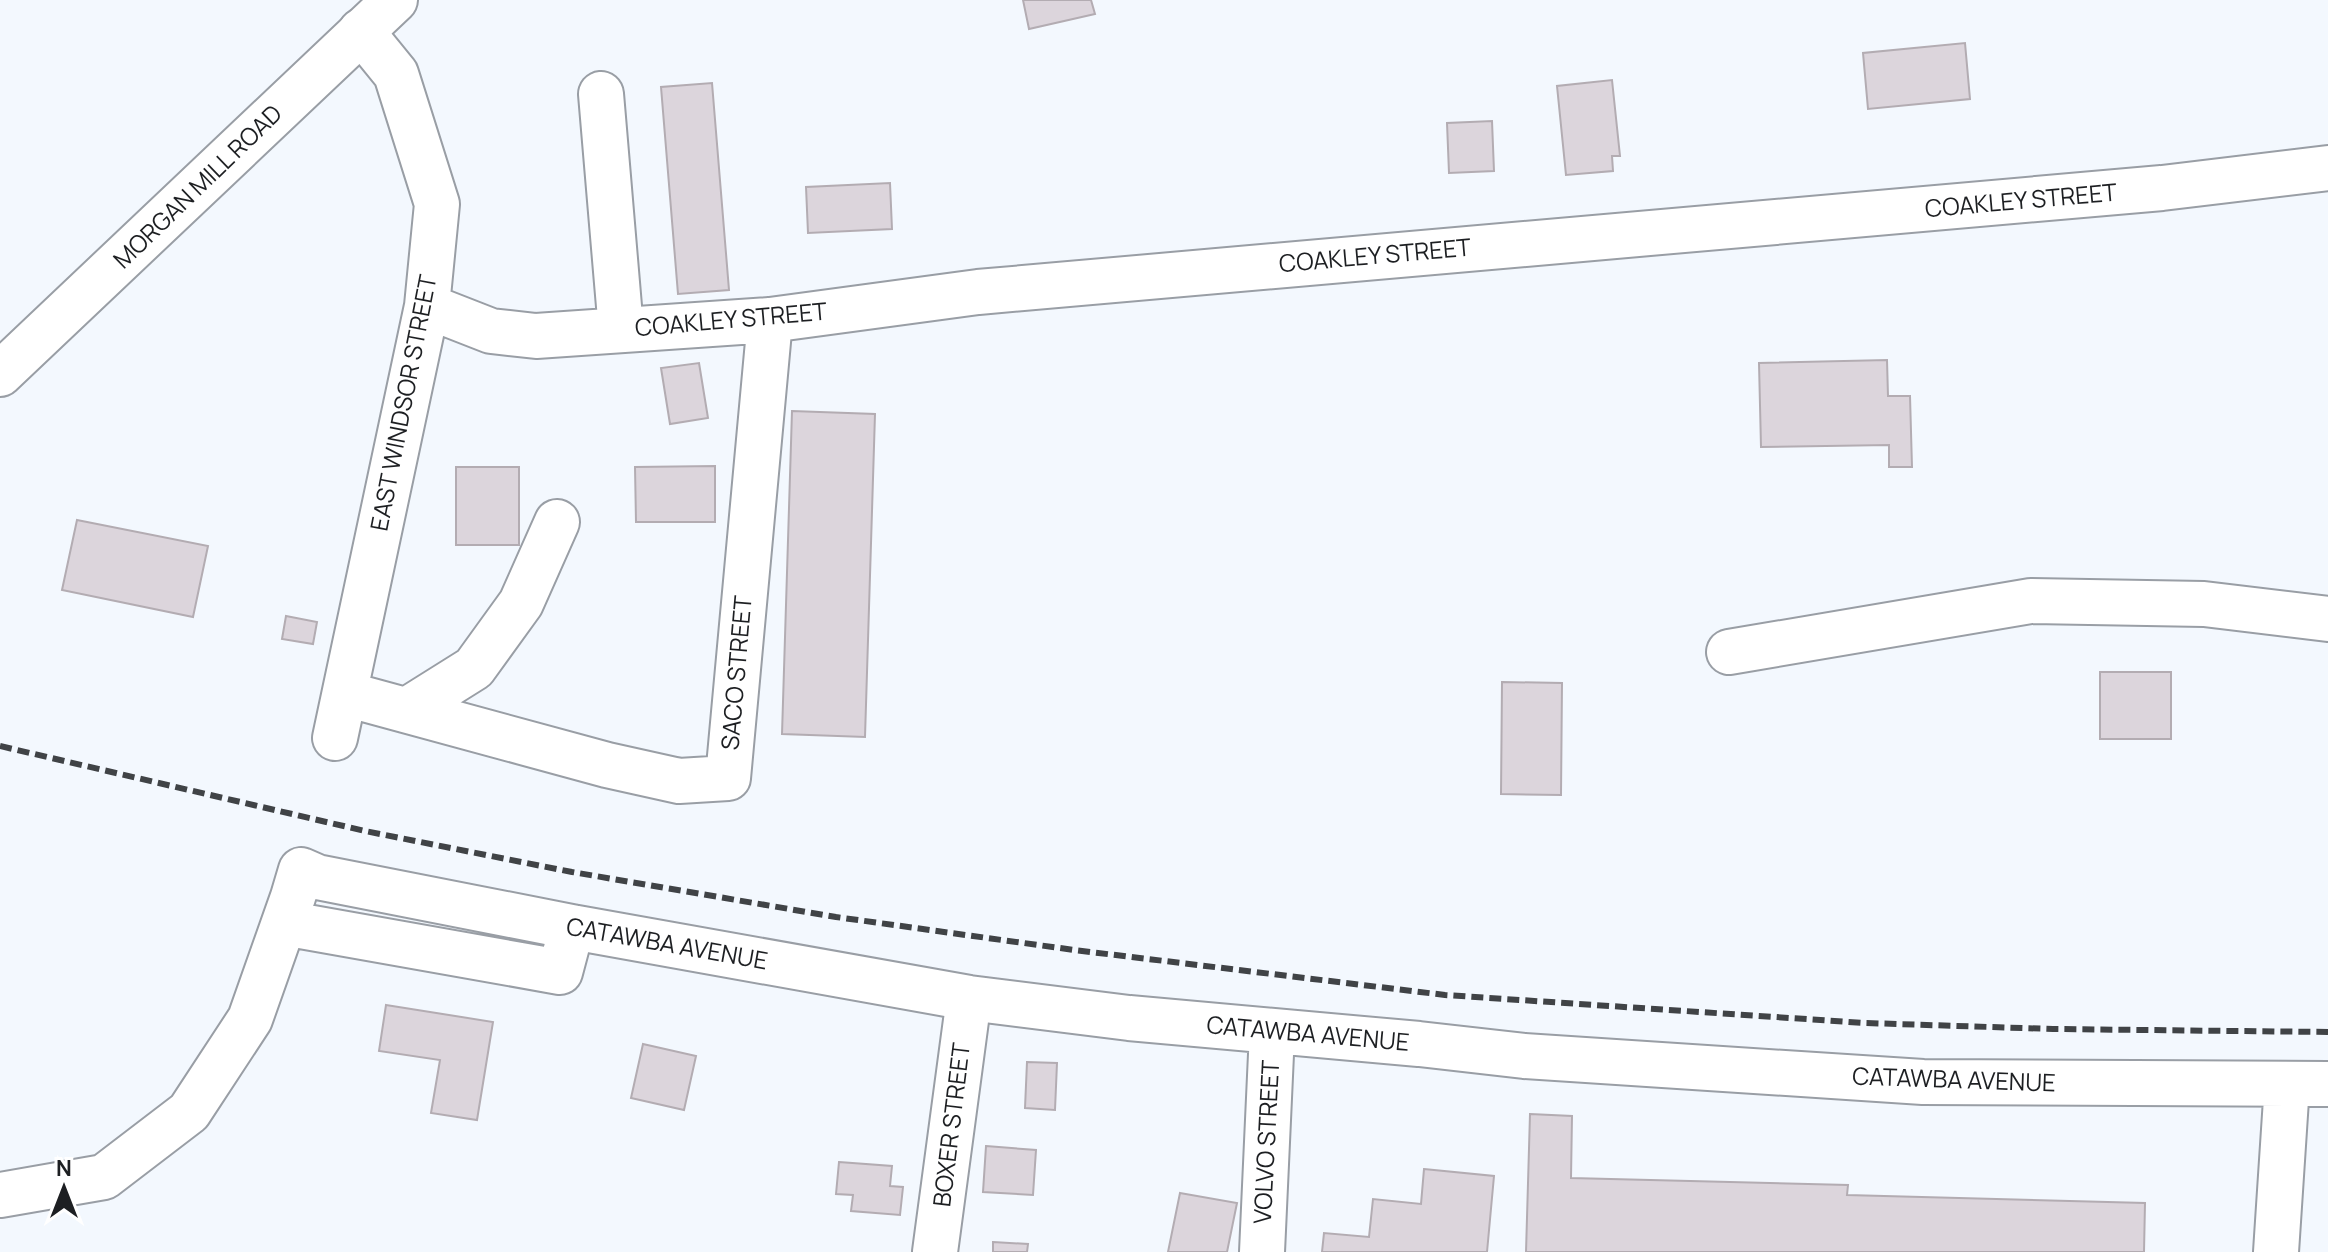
<svg xmlns="http://www.w3.org/2000/svg" width="2328" height="1252" font-family="Manrope,sans-serif">
<style>
.building{fill:#dcd5dc;stroke:#b3acb2;stroke-width:2}
.lines{fill:none;stroke-linecap:round;stroke-linejoin:round}
.minor-casing{stroke:#999ea5;stroke-width:48}
.major-casing{stroke:#999ea5;stroke-width:48}
.minor{stroke:#fff;stroke-width:44}
.major{stroke:#fff;stroke-width:44}
.rail{stroke:#404346;stroke-width:6;stroke-dasharray:12 6;stroke-linecap:butt}
.labels{text-anchor:middle;stroke-width:7;stroke-linejoin:round;paint-order:stroke}
.street-label{font-size:24px;fill:#1d1f22;stroke:#fff}
</style>
<rect width="100%" height="100%" fill="#f3f8fe"/>
<path class="building" d="M1023 0H1091L1095 14 1029 29Z
M1965 43 1970 99 1868 109 1863 53Z
M1612 80 1620 156H1612L1613 171 1566 175 1557 86Z
M712 83 729 290 678 294 661 87Z
M1492 121 1494 171 1449 173 1447 123Z
M890 183 892 229 808 233 806 187Z
M1887 360 1888 396H1910L1912 467H1889V445L1761 447 1759 363Z
M699 363 708 418 670 424 661 368Z
M792 411 875 414 865 737 782 734Z
M715 466V522H636L635 467Z
M456 467H519V545H456Z
M77 520 208 546 193 617 62 590Z
M286 616 317 622 313 644 282 639Z
M2100 672H2171V739H2100Z
M1502 682 1562 683 1561 795 1501 794Z
M386 1005 493 1022 477 1120 431 1113 440 1060 379 1051Z
M643 1044 696 1056 684 1110 631 1098Z
M1027 1062 1057 1063 1055 1110 1025 1108Z
M1530 1114 1572 1116 1571 1178 1848 1185 1847 1195 2145 1203 2144 1252H1526Z
M986 1146 1036 1150 1033 1195 983 1192Z
M839 1162 892 1166 890 1186 903 1187 900 1215 851 1211 853 1195 836 1194Z
M1424 1169 1494 1176 1487 1252H1322L1324 1233 1369 1237 1373 1199 1421 1204Z
M1180 1193 1237 1203 1227 1252H1168Z
M993 1242 1028 1244 1027 1252H993Z"/>
<g class="lines">
<defs>
<path id="minor" d="M601 94 621 330
M427 306 491 331 536 336 770 320 978 292 2162 188 2328 168
M1729 652 2031 601 2204 604 2328 619
M346 694 607 765 679 781 728 778 770 320
M407 710 474 668 521 603 557 522
M335 738 427 306 437 204 396 74 361 31
M284 923 560 972 572 927
M0 1195 104 1177 189 1112 250 1019 293 897 301 870 317 877 572 927 969 998 1129 1018 1419 1044 1524 1056 1923 1082 2328 1084
M935 1252 969 998
M1262 1252 1272 1032
M2276 1252 2287 1084"/>
<path id="major" d="M0 374 395 0"/>
</defs>
<use href="#minor" class="minor-casing"/>
<use href="#major" class="major-casing"/>
<use href="#minor" class="minor"/>
<use href="#major" class="major"/>
<path class="rail" d="M0 746 365 831 572 872 836 917 1074 950 1445 995 1865 1023 2053 1029 2328 1032"/>
</g>
<g class="labels">
<g class="street-label">
<text transform="translate(198 187) rotate(-44)" y="8">MORGAN MILL ROAD</text>
<text transform="translate(2021 201) rotate(-5)" y="8">COAKLEY STREET</text>
<text transform="translate(1375 256) rotate(-5)" y="8">COAKLEY STREET</text>
<text transform="translate(731 320) rotate(-5)" y="8">COAKLEY STREET</text>
<text transform="translate(404 403) rotate(-79)" y="8">EAST WINDSOR STREET</text>
<text transform="translate(737 673) rotate(-85)" y="8">SACO STREET</text>
<text transform="translate(667 944) rotate(10)" y="8">CATAWBA AVENUE</text>
<text transform="translate(1308 1034) rotate(5)" y="8">CATAWBA AVENUE</text>
<text transform="translate(1954 1080) rotate(2)" y="8">CATAWBA AVENUE</text>
<text transform="translate(952 1125) rotate(-83)" y="8">BOXER STREET</text>
<text transform="translate(1267 1142) rotate(-87)" y="8">VOLVO STREET</text>
</g>
</g>
<g transform="translate(64 1188)" stroke="#ffffff" stroke-width="6" paint-order="stroke">
<path d="M0-6L14 30L0 20L-14 30Z" fill="#1d1f22"/>
<text y="-12" font-size="22" font-weight="bold" text-anchor="middle" fill="#1d1f22">N</text>
</g>
</svg>
